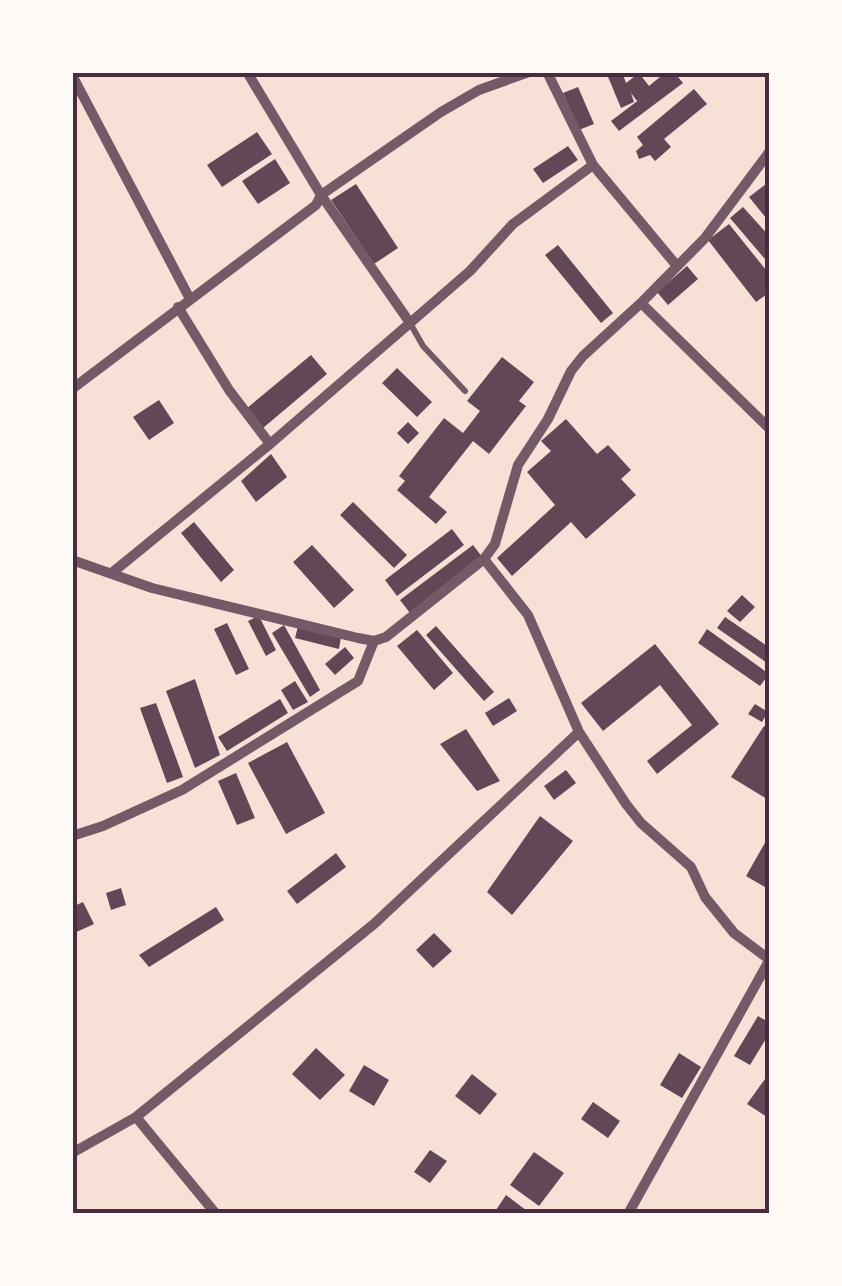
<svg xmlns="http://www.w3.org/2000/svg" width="842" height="1286" font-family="Mulish,sans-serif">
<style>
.building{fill:#644757}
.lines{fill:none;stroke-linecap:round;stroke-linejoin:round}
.service{stroke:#755966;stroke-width:6}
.minor{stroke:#755966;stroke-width:10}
.neatline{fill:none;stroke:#4a2c40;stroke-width:4}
</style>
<rect width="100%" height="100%" fill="#f7e1d7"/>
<path class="building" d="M606 72H622L626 83 639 73 649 86 666 72H674L683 83 619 131 611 121 640 99 637 101 631 93 634 102 621 108Z
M578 87 594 124 579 130 563 93Z
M694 89 707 104 664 139 671 147 655 161 650 155 639 159 636 151 643 145 637 137Z
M257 132 272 154 222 187 207 165Z
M568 146 578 160 543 183 533 169Z
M275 159 290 183 258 204 242 181Z
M770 181V223L749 197Z
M356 184 398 248 374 264 331 200Z
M743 207 770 237V265L730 218Z
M729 224 770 275V292L756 302 708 240Z
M558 245 613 313 601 323 545 255Z
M687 266 698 279 668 305 657 292Z
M311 355 327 374 263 428 246 409Z
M502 357 534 382 519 401 526 406 489 454 473 441 429 497 447 512 436 524 397 490 405 481 399 476 444 418 463 433 480 411 467 401Z
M397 368 432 402 417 417 382 383Z
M159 400 174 423 149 440 133 417Z
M566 419 597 454 608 445 631 470 621 479 636 495 586 539 571 522 512 576 497 558 555 505 527 472 551 451 541 441Z
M408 422 419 433 408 444 397 433Z
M271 454 287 477 256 502 241 481Z
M353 502 407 555 394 568 340 515Z
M194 522 234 570 221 582 181 533Z
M452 529 464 545 397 596 385 580Z
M312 545 354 590 334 608 293 562Z
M473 545 483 558 410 613 400 600Z
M742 595 755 607 740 622 727 611Z
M259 616 276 650 266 656 248 621Z
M725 617 770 648V665L717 628Z
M227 623 249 669 236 675 214 629Z
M284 625 320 690 310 697 272 633Z
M298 626 341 637 339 649 295 638Z
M436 626 494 692 484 701 426 635Z
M707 629 769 674 760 686 698 643Z
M417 630 453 673 434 690 397 646Z
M655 644 719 724 657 774 647 761 692 725 660 685 603 731 581 703Z
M345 647 354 658 335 675 325 664Z
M195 679 220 755 195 768 166 691Z
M295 681 308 702 293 710 281 690Z
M509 698 517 711 493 726 485 713Z
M280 699 288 713 227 751 218 737Z
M156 703 183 777 167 783 140 708Z
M755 704 768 712 762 722 748 714Z
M764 726 770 730V801L731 777Z
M466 729 500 781 477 791 440 744Z
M287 742 325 813 286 834 248 763Z
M566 770 576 783 554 800 544 786Z
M236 773 255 818 237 825 218 781Z
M540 816 573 841 512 915 487 892Z
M770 834V890L746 876Z
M336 853 346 867 297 904 287 891Z
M121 888 126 905 111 910 106 893Z
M83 902 94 924 72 934V907Z
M216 907 224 920 149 967 139 955Z
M434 933 452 951 433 968 416 950Z
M758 1016 770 1023V1032L750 1065 734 1056Z
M316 1048 345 1075 320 1100 292 1074Z
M679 1053 701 1067 682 1098 660 1085Z
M364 1065 389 1080 374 1106 349 1091Z
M770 1072V1119L747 1104Z
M472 1074 497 1094 480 1115 455 1096Z
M593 1102 620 1121 608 1138 581 1119Z
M430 1150 447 1161 430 1183 414 1172Z
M534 1152 564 1173 539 1206 510 1185Z
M506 1195 531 1214H501L496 1210Z"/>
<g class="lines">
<path class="service" d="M410 323 423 346 465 391"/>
<path class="minor" d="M547 72 593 165 677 266
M72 75 190 299
M641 303 770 429
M178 307 229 390 270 444
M410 323 321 195 441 112 479 90 529 72
M72 389 316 205 321 195 247 72
M484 559 528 615 579 732 626 804 641 823 691 867 705 897 734 933 770 960
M72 560 152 588 358 638 374 641 386 637 484 559 495 544 518 465 548 419 571 371 583 356 641 303 705 238 770 151
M113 572 270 444 410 323 470 271 513 224 593 165
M72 836 103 826 182 790 358 681 374 641
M136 1117 216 1214
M72 1153 136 1117 374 924 579 732
M628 1214 770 959"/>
</g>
<rect width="842" height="1286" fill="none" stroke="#fffaf5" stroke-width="150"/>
<rect x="75" y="75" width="692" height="1136" class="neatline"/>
</svg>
